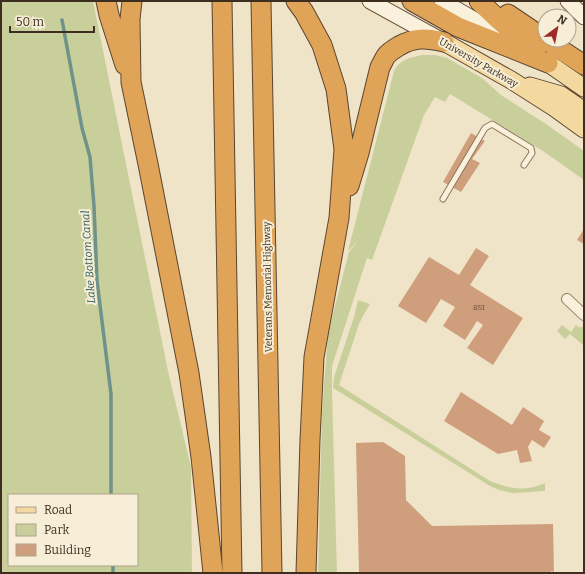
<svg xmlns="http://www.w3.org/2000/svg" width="585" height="574" font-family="Bitter,serif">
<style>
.green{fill:#c9cf9b;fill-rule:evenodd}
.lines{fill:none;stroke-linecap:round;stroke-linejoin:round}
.stream{stroke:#6f938a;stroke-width:3.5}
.building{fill:#cf9f7d}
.lane-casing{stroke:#8d765c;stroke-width:7}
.street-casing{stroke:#8d765c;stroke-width:12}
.secondary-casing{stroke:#6f573f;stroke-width:17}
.primary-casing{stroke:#5b4430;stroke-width:19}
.highway-casing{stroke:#5b4430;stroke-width:21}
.lane{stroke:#faf1dc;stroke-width:5}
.street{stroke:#faf1dc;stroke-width:10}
.secondary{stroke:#faf1dc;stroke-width:15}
.primary{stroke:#f3d9a0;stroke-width:17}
.highway{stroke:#e0a458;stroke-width:19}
.labels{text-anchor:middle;stroke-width:4;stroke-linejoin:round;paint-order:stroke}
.number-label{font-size:8px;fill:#624a37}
.street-label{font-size:10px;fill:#3d2e20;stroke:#f7eed8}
.water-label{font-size:11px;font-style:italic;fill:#2f5d5a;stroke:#f7eed8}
</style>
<rect width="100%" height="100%" fill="#f0e4c8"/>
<path class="green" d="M1 1H93L168 371 191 467 192 573H1ZM9 495H137V565H9Z
M423 55H435L447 58 482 78 501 95 549 126 584 151V180L543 151 450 94 445 102 435 97 424 115 372 260 367 258 332 366V391L337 573H318L322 412 328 333 349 252 358 240 348 251 394 71C400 59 411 57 423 55Z
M358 300 370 304 364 314 359 324 339 385 490 481C512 489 523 492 545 483V491L513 493 499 490 490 486 333 388 334 377 354 317Z
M562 325 571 332 576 325 580 328 581 326 584 329V346L570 334 565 339 557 331Z"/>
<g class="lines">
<path class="stream" d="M62 20 82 128 90 157 94 206 97 281 111 394V495
M113 565V573"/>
</g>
<path class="building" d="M471 133 485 141 472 159 480 163 461 192 443 182Z
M584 229V244L577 240Z
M476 248 489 256 470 285 523 318 493 365 467 348 483 325 477 321 465 340 443 326 455 307 441 299 426 323 398 306 429 257 459 275Z
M461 392 512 425 523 407 544 421 539 430 551 437 544 448 532 440 528 447 532 461 520 463 517 450 498 454 444 421Z
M383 442 405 456 406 500 432 526 553 524 554 572 551 571V573H359L356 443Z"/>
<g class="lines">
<defs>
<path id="lane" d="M443 199 485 128 492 124 531 148 532 153 524 165"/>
<path id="street" d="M567 299 584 315"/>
<path id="secondary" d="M370 1 439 39
M442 1 513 42
M568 1 584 17"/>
<path id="primary" d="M444 42 511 80 555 108 584 129
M548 63 584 88
M530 86 561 95 584 111"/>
<path id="highway" d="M106 1 109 15 125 65
M132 1 130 19 131 82 148 164 189 373 201 457 213 573
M222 1 232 573
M261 1 272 573
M296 1 304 12 322 45 336 89 344 149 339 218 314 357 310 440 306 573
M412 1 458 27 548 63
M479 1 499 20 536 53
M508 14 545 39
M546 40 584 65
M349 186 359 153 380 67C382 64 384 59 386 56 389 52 394 49 399 46 415 37 426 38 444 42"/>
</defs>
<use href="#lane" class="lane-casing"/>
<use href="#street" class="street-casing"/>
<use href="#secondary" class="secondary-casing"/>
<use href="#primary" class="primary-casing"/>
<use href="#highway" class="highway-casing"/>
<use href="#lane" class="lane"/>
<use href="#street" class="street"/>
<use href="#secondary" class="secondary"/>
<use href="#primary" class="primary"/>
<use href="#highway" class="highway"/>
</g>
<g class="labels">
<g class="number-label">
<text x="479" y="310">851</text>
</g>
<g class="street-label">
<text transform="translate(479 62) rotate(30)" y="4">University Parkway</text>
<text transform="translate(267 287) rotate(-91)" y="4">Veterans Memorial Highway</text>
</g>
<g class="water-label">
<text transform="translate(88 257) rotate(-94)" y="4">Lake Bottom Canal</text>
</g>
</g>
<rect width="585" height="574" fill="none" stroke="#3d2e20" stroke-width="4"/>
<rect x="8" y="494" width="130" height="72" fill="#f7eed8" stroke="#ada18e"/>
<rect x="16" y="507" width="20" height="6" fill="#f3d9a0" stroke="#ada18e"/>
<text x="44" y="514" font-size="12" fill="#3d2e20">Road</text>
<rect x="16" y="524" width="20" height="12" fill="#c9cf9b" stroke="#ada18e"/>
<text x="44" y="534" font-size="12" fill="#3d2e20">Park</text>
<rect x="16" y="544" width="20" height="12" fill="#cf9f7d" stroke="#ada18e"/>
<text x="44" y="554" font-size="12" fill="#3d2e20">Building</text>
<g transform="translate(557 28) rotate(32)"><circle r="19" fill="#f7eed8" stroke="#ada18e"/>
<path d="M0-3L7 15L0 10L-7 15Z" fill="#9e2a2b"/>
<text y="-6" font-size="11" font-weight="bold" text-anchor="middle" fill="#3d2e20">N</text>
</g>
<path d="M10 26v6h84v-6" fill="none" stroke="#3d2e20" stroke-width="2"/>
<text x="16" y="26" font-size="12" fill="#3d2e20" stroke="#f7eed8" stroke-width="3" paint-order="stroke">50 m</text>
</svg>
